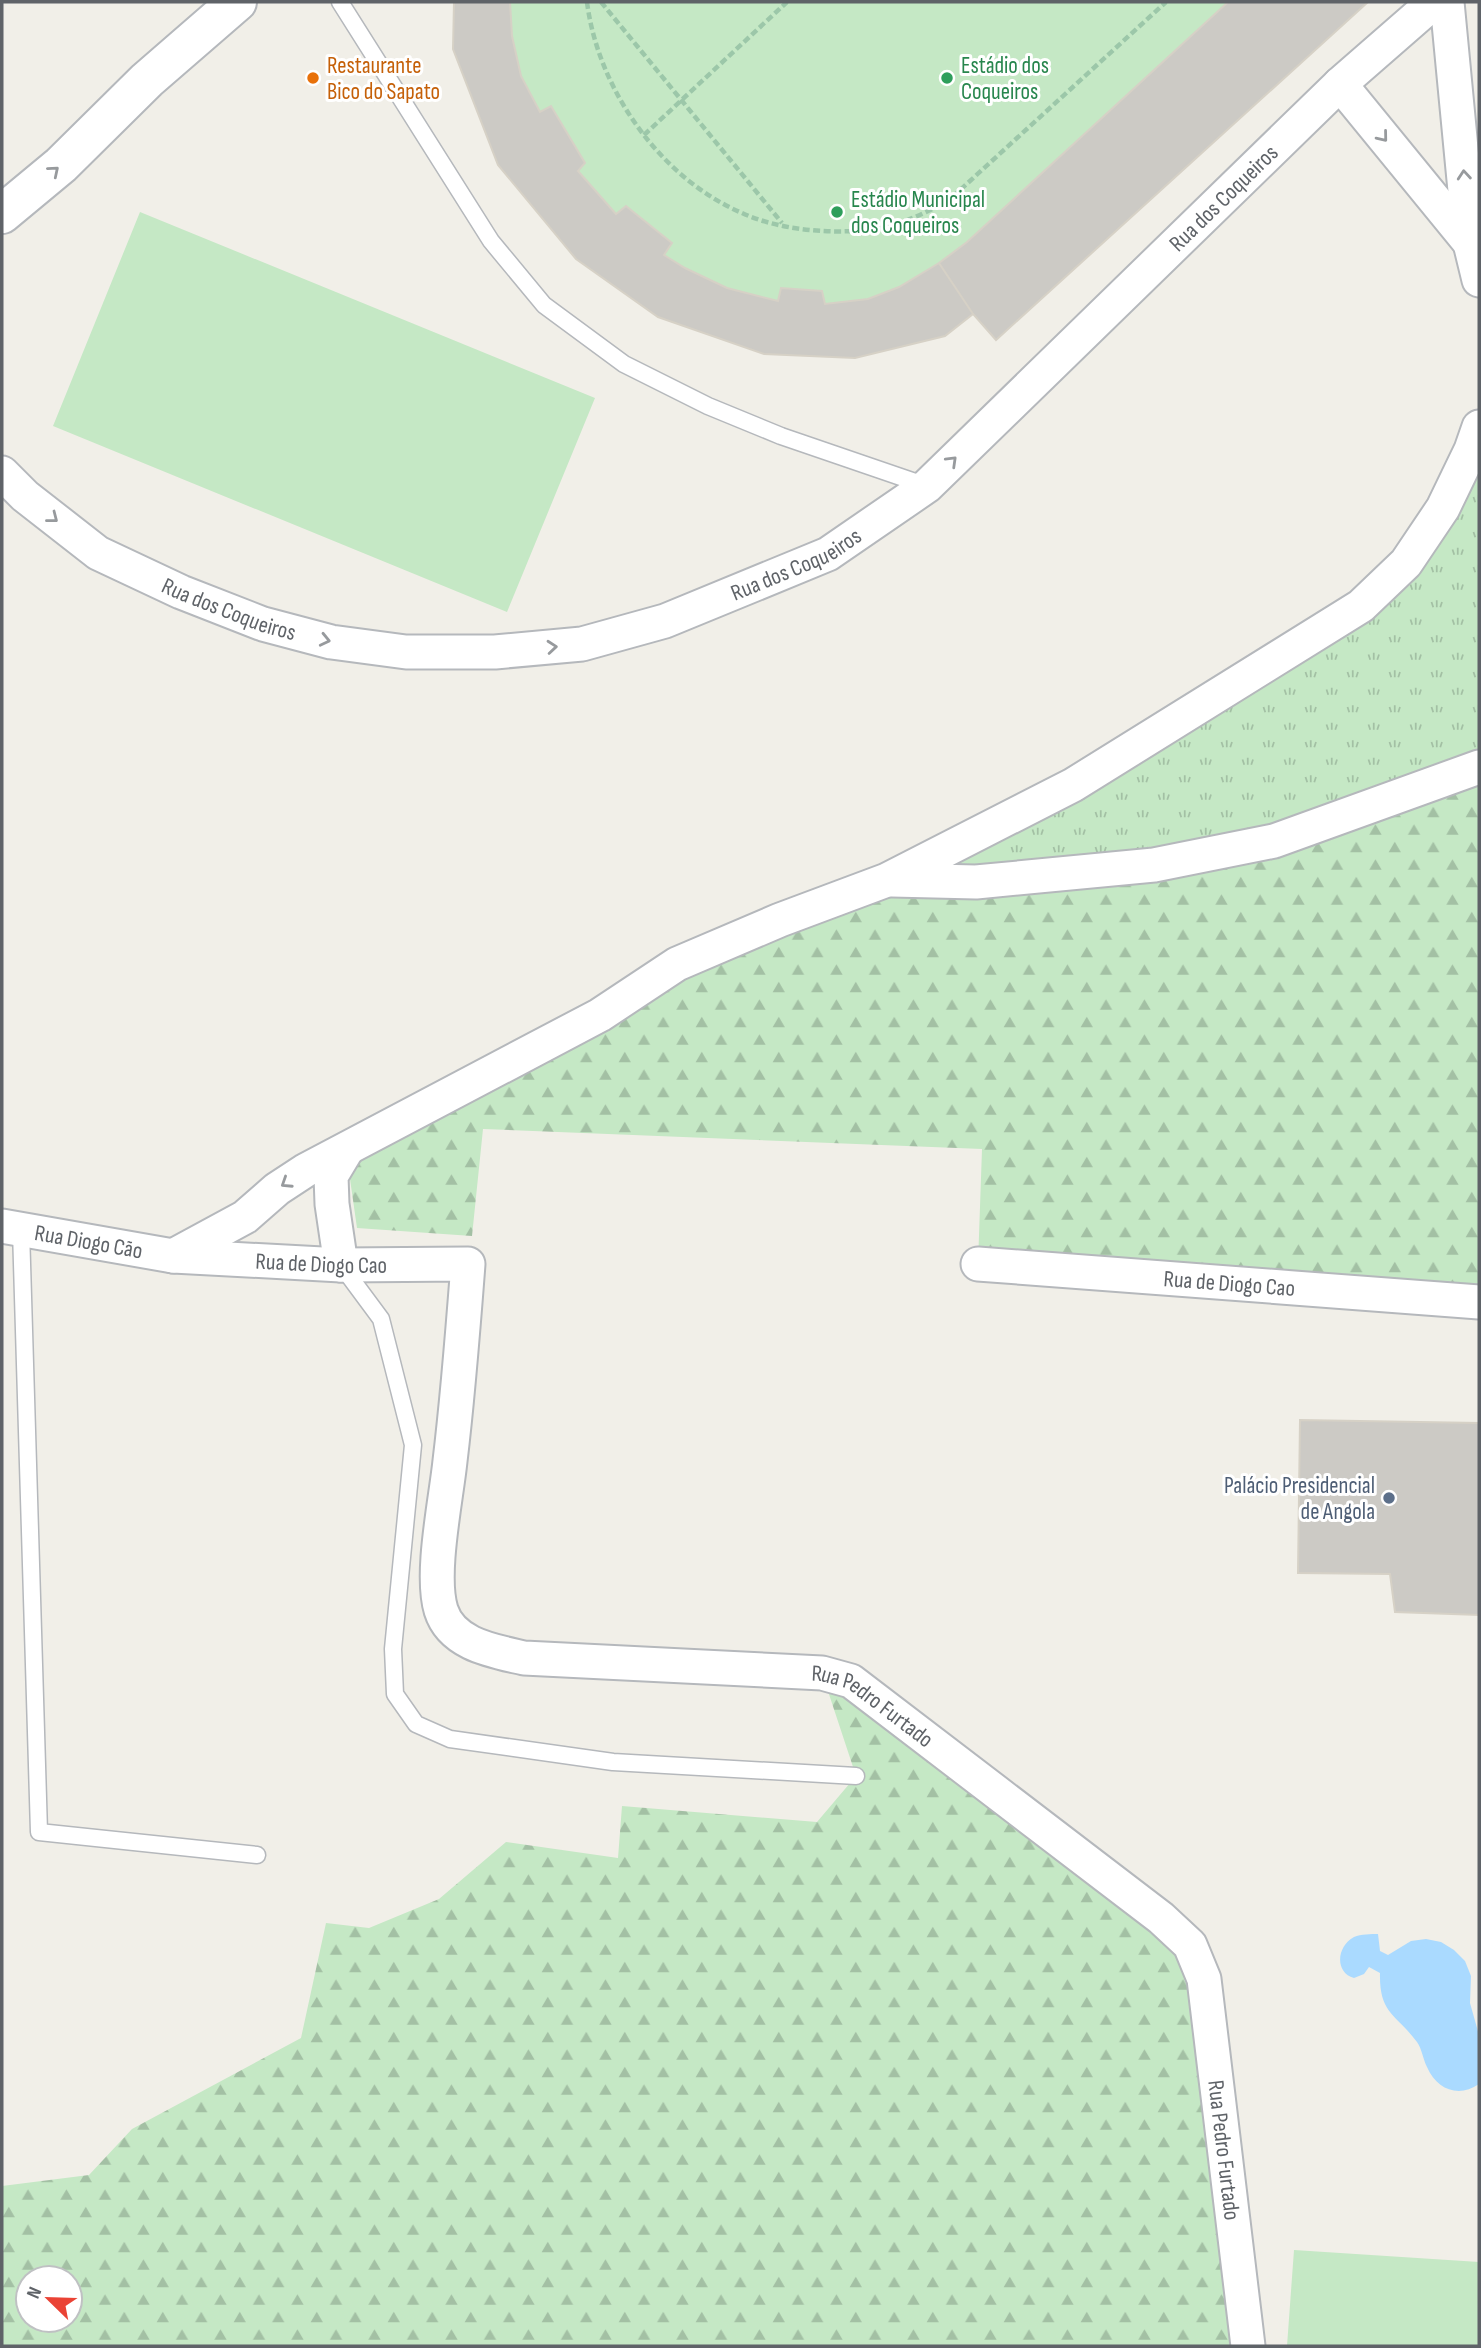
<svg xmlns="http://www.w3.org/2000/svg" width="1481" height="2348" font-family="'Sofia Sans Condensed',sans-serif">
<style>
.grass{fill:url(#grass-tufts)}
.forest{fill:url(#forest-firs);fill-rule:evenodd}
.park{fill:#c5e8c5}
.water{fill:#aadaff}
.building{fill:#cccac5;stroke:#d6d1c6;stroke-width:2}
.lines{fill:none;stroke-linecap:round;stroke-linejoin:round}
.service-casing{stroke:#b5b8bc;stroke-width:19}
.minor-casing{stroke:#b5b8bc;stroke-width:37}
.tertiary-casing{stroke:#b5b8bc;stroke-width:42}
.path{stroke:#9cc7a9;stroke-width:4.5;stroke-dasharray:7 3.5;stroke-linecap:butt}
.service{stroke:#fff;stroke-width:16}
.minor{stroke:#fff;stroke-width:33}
.tertiary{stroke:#fff;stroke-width:38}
.oneway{stroke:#979a9d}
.food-dot{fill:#e8710a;stroke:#fff;stroke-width:2.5}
.leisure-dot{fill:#2e9e5b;stroke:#fff;stroke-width:2.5}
.service-dot{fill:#5c6f8a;stroke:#fff;stroke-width:2.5}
.labels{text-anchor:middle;stroke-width:6;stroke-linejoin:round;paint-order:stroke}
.food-label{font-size:23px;fill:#c56008;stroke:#fff;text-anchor:start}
.leisure-label{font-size:23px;fill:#27864d;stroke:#fff;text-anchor:start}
.street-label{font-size:23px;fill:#5f6368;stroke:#fff}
.service-label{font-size:23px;fill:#4e5e75;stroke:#fff;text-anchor:end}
</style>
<defs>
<pattern id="grass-tufts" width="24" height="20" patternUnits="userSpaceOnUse" patternTransform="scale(1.75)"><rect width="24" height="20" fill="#c5e8c5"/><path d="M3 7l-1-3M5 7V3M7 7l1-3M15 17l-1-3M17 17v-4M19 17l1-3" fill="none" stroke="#a3c0a4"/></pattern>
<pattern id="forest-firs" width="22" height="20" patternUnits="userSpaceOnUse" patternTransform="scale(1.75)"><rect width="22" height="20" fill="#c5e8c5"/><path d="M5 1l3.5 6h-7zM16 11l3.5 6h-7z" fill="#a3c0a4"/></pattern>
</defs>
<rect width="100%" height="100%" fill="#f1efe8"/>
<path class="grass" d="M1479 410V767L1274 841 887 880 1361 606 1471 450Z"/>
<path class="forest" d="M1479 767V1302L978 1264 982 1149 483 1129 472 1236 357 1228 346 1151 516 1059 887 880 1050 876 1438 783Z
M822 1673 1190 1945 1248 2346H2V2186L89 2175 132 2129 301 2038 326 1923 369 1928 439 1899 506 1842 618 1858 622 1806 817 1822 856 1776ZM28 2278H70V2320H28Z"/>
<path class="park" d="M454 2H1368L996 340 973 314 945 336 855 358 764 354 658 317 576 259 498 165 453 49Z
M140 212 595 398 507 612 53 426Z
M1294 2250 1479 2262V2346H1287Z"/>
<path class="water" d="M1378 1934 1380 1951 1388 1955 1411 1941 1426 1939 1441 1942 1454 1950 1465 1961 1471 1976 1470 2003 1479 2035V2084C1459 2098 1437 2090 1427 2067 1423 2059 1422 2049 1417 2042 1396 2014 1379 2014 1380 1973L1369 1967 1364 1974 1354 1978C1334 1972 1337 1946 1354 1937 1361 1934 1371 1934 1378 1934Z"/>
<path class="building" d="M454 2H510L512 36 521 76 540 112 551 106 585 163 578 171 616 214 626 206 672 243 664 255 685 268 727 288 778 301 781 288 822 291 825 304 868 299 899 287 939 263 973 314 945 336 855 358 764 354 658 317 576 259 498 165 453 49Z
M1228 2H1368L996 340 973 314 939 263 967 242Z
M1300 1420 1479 1423V1615L1395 1612 1390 1574 1298 1573Z"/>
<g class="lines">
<defs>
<path id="service" d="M340 2 491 241 544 305 624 364 708 406 781 436 927 486
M21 1230 39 1832 257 1855
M341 1265 381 1319 413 1445 393 1649 395 1694 416 1724 450 1739 613 1762 856 1776"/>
<g id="minor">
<path d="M1447 2 1470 243 1479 280"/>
<path d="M1340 84 1470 243"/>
<path id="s1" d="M2 473 25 496 98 553 181 592 263 624 331 642 406 652H495L582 644 665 621 828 554 927 486 1340 84 1434 2"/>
<path d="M892 880 976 882 1154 865 1274 841 1479 767"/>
<path id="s2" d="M2 1226 173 1256 341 1265 468 1264C463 1330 458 1395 450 1461 446 1500 430 1574 441 1610 452 1645 494 1651 524 1658L822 1673 851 1681 1161 1918 1190 1945 1204 1979 1248 2346"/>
<path d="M173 1256 245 1217 277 1189 306 1170 600 1015 677 964 780 920 887 880 1073 785 1361 606 1406 563 1443 508 1471 450 1479 427"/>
<path id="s3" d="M978 1264 1479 1302"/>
<path d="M341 1265 332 1204 331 1176 346 1151"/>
</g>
<path id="tertiary" d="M2 214 61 165 147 80 237 2"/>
</defs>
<use href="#service" class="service-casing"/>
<use href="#minor" class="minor-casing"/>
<use href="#tertiary" class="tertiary-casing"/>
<path class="path" d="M587 2C598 89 660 178 742 213 779 230 828 234 868 230 897 227 923 214 948 201L1166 2
M601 2 782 223
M644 135 787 2"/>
<use href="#service" class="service"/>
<use href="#minor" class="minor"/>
<use href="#tertiary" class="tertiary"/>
</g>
<defs><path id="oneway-chevron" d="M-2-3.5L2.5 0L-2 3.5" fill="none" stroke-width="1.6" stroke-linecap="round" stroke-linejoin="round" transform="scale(1.75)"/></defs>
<g class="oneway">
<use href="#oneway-chevron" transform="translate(1383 137) rotate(51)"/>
<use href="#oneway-chevron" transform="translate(54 171) rotate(-40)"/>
<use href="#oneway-chevron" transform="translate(1464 175) rotate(-95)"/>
<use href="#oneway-chevron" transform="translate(952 461) rotate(-44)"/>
<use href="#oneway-chevron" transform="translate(53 518) rotate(38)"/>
<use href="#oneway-chevron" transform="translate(325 640) rotate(13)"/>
<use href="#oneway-chevron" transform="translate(552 647) rotate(-5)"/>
<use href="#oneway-chevron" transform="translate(286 1183) rotate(147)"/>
</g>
<circle class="food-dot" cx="313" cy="78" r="7"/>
<g class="leisure-dot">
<circle cx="947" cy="78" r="7"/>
<circle cx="837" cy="212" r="7"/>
</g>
<circle class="service-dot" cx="1389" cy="1498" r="7"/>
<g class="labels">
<g class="food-label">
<text x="327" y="73">Restaurante<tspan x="327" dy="26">Bico do Sapato</tspan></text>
</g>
<g class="leisure-label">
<text x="961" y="73">Estádio dos<tspan x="961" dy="26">Coqueiros</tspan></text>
<text x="851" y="207">Estádio Municipal<tspan x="851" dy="26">dos Coqueiros</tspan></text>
</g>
<g class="street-label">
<text dy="8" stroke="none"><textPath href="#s1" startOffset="1423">Rua dos Coqueiros</textPath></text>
<text dy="8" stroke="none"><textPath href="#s1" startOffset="856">Rua dos Coqueiros</textPath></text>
<text dy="8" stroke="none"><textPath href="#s1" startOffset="268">Rua dos Coqueiros</textPath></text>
<text dy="8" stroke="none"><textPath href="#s2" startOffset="88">Rua Diogo Cão</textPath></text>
<text dy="8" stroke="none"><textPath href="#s2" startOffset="322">Rua de Diogo Cao</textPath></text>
<text dy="8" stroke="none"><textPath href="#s3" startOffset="252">Rua de Diogo Cao</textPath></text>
<text dy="8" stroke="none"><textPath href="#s2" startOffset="1276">Rua Pedro Furtado</textPath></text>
<text dy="8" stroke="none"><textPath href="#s2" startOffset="1885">Rua Pedro Furtado</textPath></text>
</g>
<g class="service-label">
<text x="1375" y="1493">Palácio Presidencial<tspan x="1375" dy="26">de Angola</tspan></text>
</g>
</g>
<rect width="1481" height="2348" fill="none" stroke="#5f6368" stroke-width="7"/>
<g transform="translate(49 2299) rotate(293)"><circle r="33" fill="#ffffff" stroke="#bfc1c3" stroke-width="2"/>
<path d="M0-5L12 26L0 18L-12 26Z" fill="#ea4335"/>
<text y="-10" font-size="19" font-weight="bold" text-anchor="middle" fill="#5f6368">N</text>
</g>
</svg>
